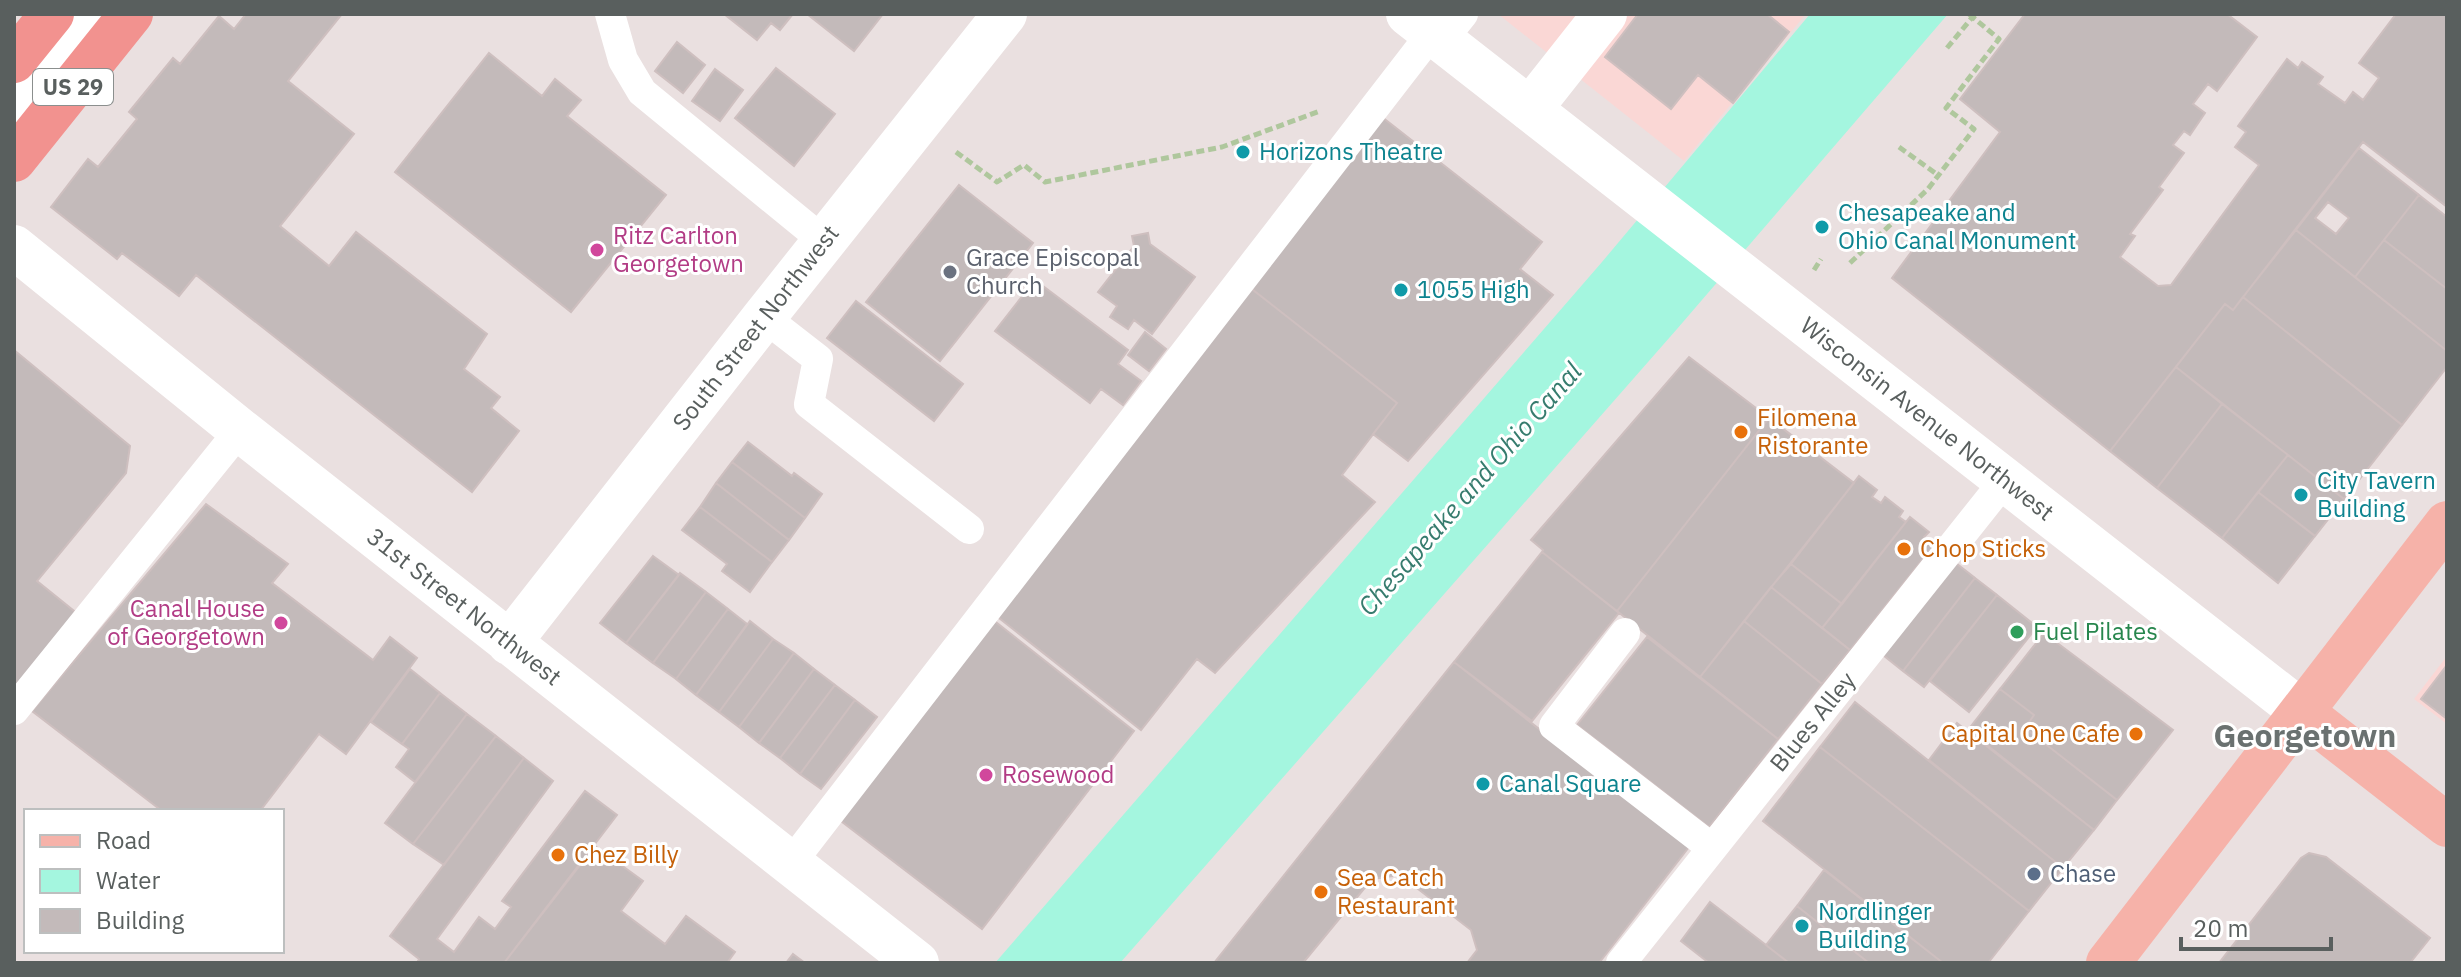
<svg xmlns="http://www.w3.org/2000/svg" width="2461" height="977" font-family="'IBM Plex Sans',sans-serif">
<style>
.commercial{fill:#fad7d5}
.water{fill:#a4f6df}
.building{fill:#c3baba;stroke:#cebfbf;stroke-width:2;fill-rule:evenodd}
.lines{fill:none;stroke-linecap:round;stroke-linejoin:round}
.path{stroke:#afc79d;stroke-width:5;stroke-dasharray:8 4;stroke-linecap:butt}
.service{stroke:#fff;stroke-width:30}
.minor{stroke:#fff;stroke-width:44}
.secondary{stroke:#fff;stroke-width:44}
.primary{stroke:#f6b2a9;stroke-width:44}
.motorway{stroke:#f2928f;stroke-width:44}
.culture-dot{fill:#0f9aa8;stroke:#fff;stroke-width:3}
.hotel-dot{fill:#d1479c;stroke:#fff;stroke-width:3}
.worship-dot{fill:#6b7280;stroke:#fff;stroke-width:3}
.food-dot{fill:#e8710a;stroke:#fff;stroke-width:3}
.leisure-dot{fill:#2e9e5b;stroke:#fff;stroke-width:3}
.service-dot{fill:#5c6f8a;stroke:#fff;stroke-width:3}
.labels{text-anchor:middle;stroke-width:6;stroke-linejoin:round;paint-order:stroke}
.shield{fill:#fff;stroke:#8b8f8e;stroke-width:2}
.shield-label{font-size:22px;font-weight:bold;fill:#595f5e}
.culture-label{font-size:24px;fill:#0d838f;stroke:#fff;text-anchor:start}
.hotel-label{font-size:24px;fill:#b23c85;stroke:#fff;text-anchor:start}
.worship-label{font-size:24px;fill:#5b616d;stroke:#fff;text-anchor:start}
.street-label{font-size:24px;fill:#595f5e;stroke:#fff}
.food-label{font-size:24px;fill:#c56008;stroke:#fff;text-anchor:start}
.leisure-label{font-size:24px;fill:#27864d;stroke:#fff;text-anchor:start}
.service-label{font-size:24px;fill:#4e5e75;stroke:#fff;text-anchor:start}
.water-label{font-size:26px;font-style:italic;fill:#367c6e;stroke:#fff}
.district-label{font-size:32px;font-weight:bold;fill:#6a7170;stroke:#fff}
</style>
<rect width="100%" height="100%" fill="#eae0e0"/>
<path class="commercial" d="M1498 14H1806L1684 161Z
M2447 656V724L2414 699Z"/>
<path class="water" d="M1810 14H1948L1677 329 1120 963H995L1602 262Z"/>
<path class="building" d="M246 14H342L288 81 354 134 280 226 329 266 356 232 487 334 464 369 500 397 491 408 519 431 472 492 196 275 179 296 122 253 117 259 51 207 88 159 98 167 137 119 129 112 173 58 180 64 219 16 234 29Z
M724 14H793L780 30 771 23 757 40Z
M807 14H883L854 51Z
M1638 14H1767L1789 32 1733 103 1698 75 1671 109 1605 57Z
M2025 14H2227L2257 37 2217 91 2208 84 2193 104 2205 113 2190 135 2184 131 2173 145 2184 153 2159 187 2163 190 2130 234 2135 236 2120 257 2158 286 2171 285 2259 165 2235 147 2246 132 2238 126 2287 59 2298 68 2302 62 2323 77 2318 84 2345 103 2353 92 2363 100 2379 78 2359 63 2396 14H2447V207L2363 142 2233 310 2225 304 2110 451 1892 278 2000 132 1960 99Z
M677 42 705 65 683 93 655 71Z
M489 53 542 96 555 79 581 100 567 116 666 195 571 312 395 172Z
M776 68 835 114 794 166 735 118Z
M715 69 743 90 720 121 692 101Z
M1382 117 1542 242 1520 269 1553 295 1408 461 1373 434 1397 403 1248 286Z
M2359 148 2419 195 2355 277 2296 230ZM2328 202 2349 218 2336 234 2315 218Z
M959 185 1033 243 940 361 866 302Z
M2419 195 2447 217V289L2384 240Z
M2296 230 2447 351V367L2402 425 2243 297Z
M1148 233 1150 244 1195 277 1152 334 1134 320 1128 329 1110 317 1117 306 1098 292 1134 246 1132 236Z
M2384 240 2447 289V351L2355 277Z
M1035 280 1128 350 1118 364 1141 381 1123 405 1101 389 1090 403 995 331Z
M1248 286 1397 403 1342 475 1375 502 1215 673 1197 659 1141 730 994 614Z
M2243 297 2402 425 2344 499 2176 367 2225 304 2233 310Z
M856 301 963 384 934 421 827 338Z
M1145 332 1166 349 1149 371 1128 355Z
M14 350 130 446 126 473 37 581 79 615 14 691Z
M1689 357 1769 418 1617 611 1542 552 1543 550 1531 540Z
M2176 367 2222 404 2157 488 2110 451Z
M2222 404 2288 455 2222 538 2157 488Z
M1769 418 1854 483 1700 677 1617 611Z
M748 442 792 476 794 473 822 494 805 518 732 462Z
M2288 455 2344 499 2315 536 2258 492Z
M732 462 805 518 789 540 716 483Z
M1859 476 1877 490 1872 497 1881 503 1885 497 1903 511 1899 517 1906 522 1842 604 1791 564Z
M716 483 789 540 772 562 700 507Z
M2258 492 2315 536 2278 583 2222 538Z
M206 504 288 564 272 583 373 660 390 637 417 658 346 754 319 734 260 811H162L32 711Z
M700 507 772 562 750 592 722 571 727 564 682 530Z
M1910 517 1929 532 1924 537 1934 545 1850 650 1822 628Z
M1542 552 1619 613 1532 721 1454 662Z
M653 556 679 575 626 643 600 623Z
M1952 560 1975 578 1903 671 1878 651Z
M1791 564 1842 604 1822 628 1771 587Z
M680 573 706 592 653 663 626 643Z
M1975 578 1997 595 1924 687 1903 671Z
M1771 587 1850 650 1822 684 1744 621Z
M706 592 728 609 676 679 653 663Z
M1997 595 2037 627 1969 712 1930 681Z
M728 609 747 624 696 695 676 679Z
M992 619 1134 731 982 929 837 818Z
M750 621 773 639 719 712 696 695Z
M1744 621 1822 684 1778 739 1700 677Z
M2044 633 2173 730 2117 800 2025 728 2034 715 2000 689Z
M1647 637 1778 739 1709 827 1577 725Z
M773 639 794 653 739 727 719 712Z
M794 653 814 669 759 743 739 727Z
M1454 662 1689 847 1599 963H1467L1477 950 1471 930 1400 875 1372 879 1303 963H1214Z
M2447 665V719L2421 699Z
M410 669 440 693 402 744 371 722Z
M814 669 835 685 780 758 759 743Z
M835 685 855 700 800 774 780 758Z
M2000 689 2034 715 2025 728 2117 800 2094 830 1968 730Z
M440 693 467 714 415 782 396 767 409 749 402 744Z
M855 700 877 717 821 789 800 774Z
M1855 702 2063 868 2029 911 1820 747Z
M467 714 496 736 413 844 385 823Z
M1957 723 2094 830 2063 868 1929 760Z
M496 736 524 758 444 865 413 844Z
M1820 747 2029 911 1988 963H1943L1763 821Z
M524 758 553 781 437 939 454 952 479 917 495 929 511 907 502 901 585 791 617 815 504 963H417L419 959 390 936Z
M595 846 643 881 621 911 665 944 686 916 735 952 727 963H504Z
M2309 853 2326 857 2430 938 2410 963H2219L2301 858Z
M1824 870 1943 963H1869L1797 906Z
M1710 902 1766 945 1789 963H1709L1681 941Z
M1797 906 1869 963H1789L1766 945Z
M793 954 805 963H786Z"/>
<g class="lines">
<path class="path" d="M1947 48 1975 14
M1899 147 1938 175
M956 152 997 182 1024 165 1045 182 1222 147 1320 111
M1850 263 1928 189 1974 129 1946 108 1999 39 1969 14
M1814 270 1821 259"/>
<path class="service" d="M610 14 623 60 642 92 825 242
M1442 40 1463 14
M764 317 818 359 809 404 969 529
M1625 633 1554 726 1712 848
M14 710 240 430
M791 863 1432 33
M1621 963 2005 480"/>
<path class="minor" d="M1530 109 1605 14
M14 247 240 430 917 963
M509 643 764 317 1005 14"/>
<path class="secondary" d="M1408 14 2302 712
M14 115 95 14"/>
<path class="primary" d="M2302 712 2447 825
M2108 963 2447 523"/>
<path class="motorway" d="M14 61 52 14
M14 160 131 14"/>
</g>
<g class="culture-dot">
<circle cx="1243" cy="152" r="8"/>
<circle cx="1822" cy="227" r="8"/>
<circle cx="1401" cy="290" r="8"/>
<circle cx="2301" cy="495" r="8"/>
<circle cx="1483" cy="784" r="8"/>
<circle cx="1802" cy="926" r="8"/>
</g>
<g class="hotel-dot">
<circle cx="597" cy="250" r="8"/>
<circle cx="281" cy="623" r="8"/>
<circle cx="986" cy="775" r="8"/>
</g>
<circle class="worship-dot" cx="950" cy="272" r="8"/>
<g class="food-dot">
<circle cx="1741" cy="432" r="8"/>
<circle cx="1904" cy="549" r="8"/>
<circle cx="2136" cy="734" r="8"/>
<circle cx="558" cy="855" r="8"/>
<circle cx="1321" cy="892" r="8"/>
</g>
<circle class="leisure-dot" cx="2017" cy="632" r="8"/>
<circle class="service-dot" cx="2034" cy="874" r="8"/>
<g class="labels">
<rect class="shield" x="33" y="69" width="80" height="36" rx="6"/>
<g class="shield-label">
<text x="73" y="95">US 29</text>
</g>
<g class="culture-label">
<text x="1259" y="160">Horizons Theatre</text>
<text x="1838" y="221">Chesapeake and<tspan x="1838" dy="28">Ohio Canal Monument</tspan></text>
<text x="1417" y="298">1055 High</text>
<text x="2317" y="489">City Tavern<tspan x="2317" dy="28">Building</tspan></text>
<text x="1499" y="792">Canal Square</text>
<text x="1818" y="920">Nordlinger<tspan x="1818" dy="28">Building</tspan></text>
</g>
<g class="hotel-label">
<text x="613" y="244">Ritz Carlton<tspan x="613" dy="28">Georgetown</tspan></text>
<text x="265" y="617" text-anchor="end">Canal House<tspan x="265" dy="28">of Georgetown</tspan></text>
<text x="1002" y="783">Rosewood</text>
</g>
<g class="worship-label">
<text x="966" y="266">Grace Episcopal<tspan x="966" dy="28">Church</tspan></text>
</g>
<g class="street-label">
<text transform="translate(756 328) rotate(-52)" y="8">South Street Northwest</text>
<text transform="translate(1927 419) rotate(38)" y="8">Wisconsin Avenue Northwest</text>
<text transform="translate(464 607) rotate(38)" y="8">31st Street Northwest</text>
<text transform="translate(1813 722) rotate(-51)" y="8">Blues Alley</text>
</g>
<g class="food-label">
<text x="1757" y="426">Filomena<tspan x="1757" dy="28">Ristorante</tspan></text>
<text x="1920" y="557">Chop Sticks</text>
<text x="2120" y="742" text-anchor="end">Capital One Cafe</text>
<text x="574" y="863">Chez Billy</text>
<text x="1337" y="886">Sea Catch<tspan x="1337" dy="28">Restaurant</tspan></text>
</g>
<g class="leisure-label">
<text x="2033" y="640">Fuel Pilates</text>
</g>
<g class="service-label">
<text x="2050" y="882">Chase</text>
</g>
<g class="water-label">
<text transform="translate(1470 489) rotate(-49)" y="9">Chesapeake and Ohio Canal</text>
</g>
<g class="district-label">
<text x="2305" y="747">Georgetown</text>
</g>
</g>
<rect width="2461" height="977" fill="none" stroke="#595f5e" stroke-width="32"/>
<rect x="24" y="809" width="260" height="144" fill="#ffffff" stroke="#bdbfbf" stroke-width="2"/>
<rect x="40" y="835" width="40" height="12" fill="#f6b2a9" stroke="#bdbfbf" stroke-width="2"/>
<text x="96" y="849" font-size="24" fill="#595f5e">Road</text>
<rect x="40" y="869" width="40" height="24" fill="#a4f6df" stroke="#bdbfbf" stroke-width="2"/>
<text x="96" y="889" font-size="24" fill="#595f5e">Water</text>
<rect x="40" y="909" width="40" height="24" fill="#c3baba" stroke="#bdbfbf" stroke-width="2"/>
<text x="96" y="929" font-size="24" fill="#595f5e">Building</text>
<path d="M2181 937v12h150v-12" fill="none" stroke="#595f5e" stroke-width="4"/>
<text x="2193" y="937" font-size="24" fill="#595f5e" stroke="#ffffff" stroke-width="6" paint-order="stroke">20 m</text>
</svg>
